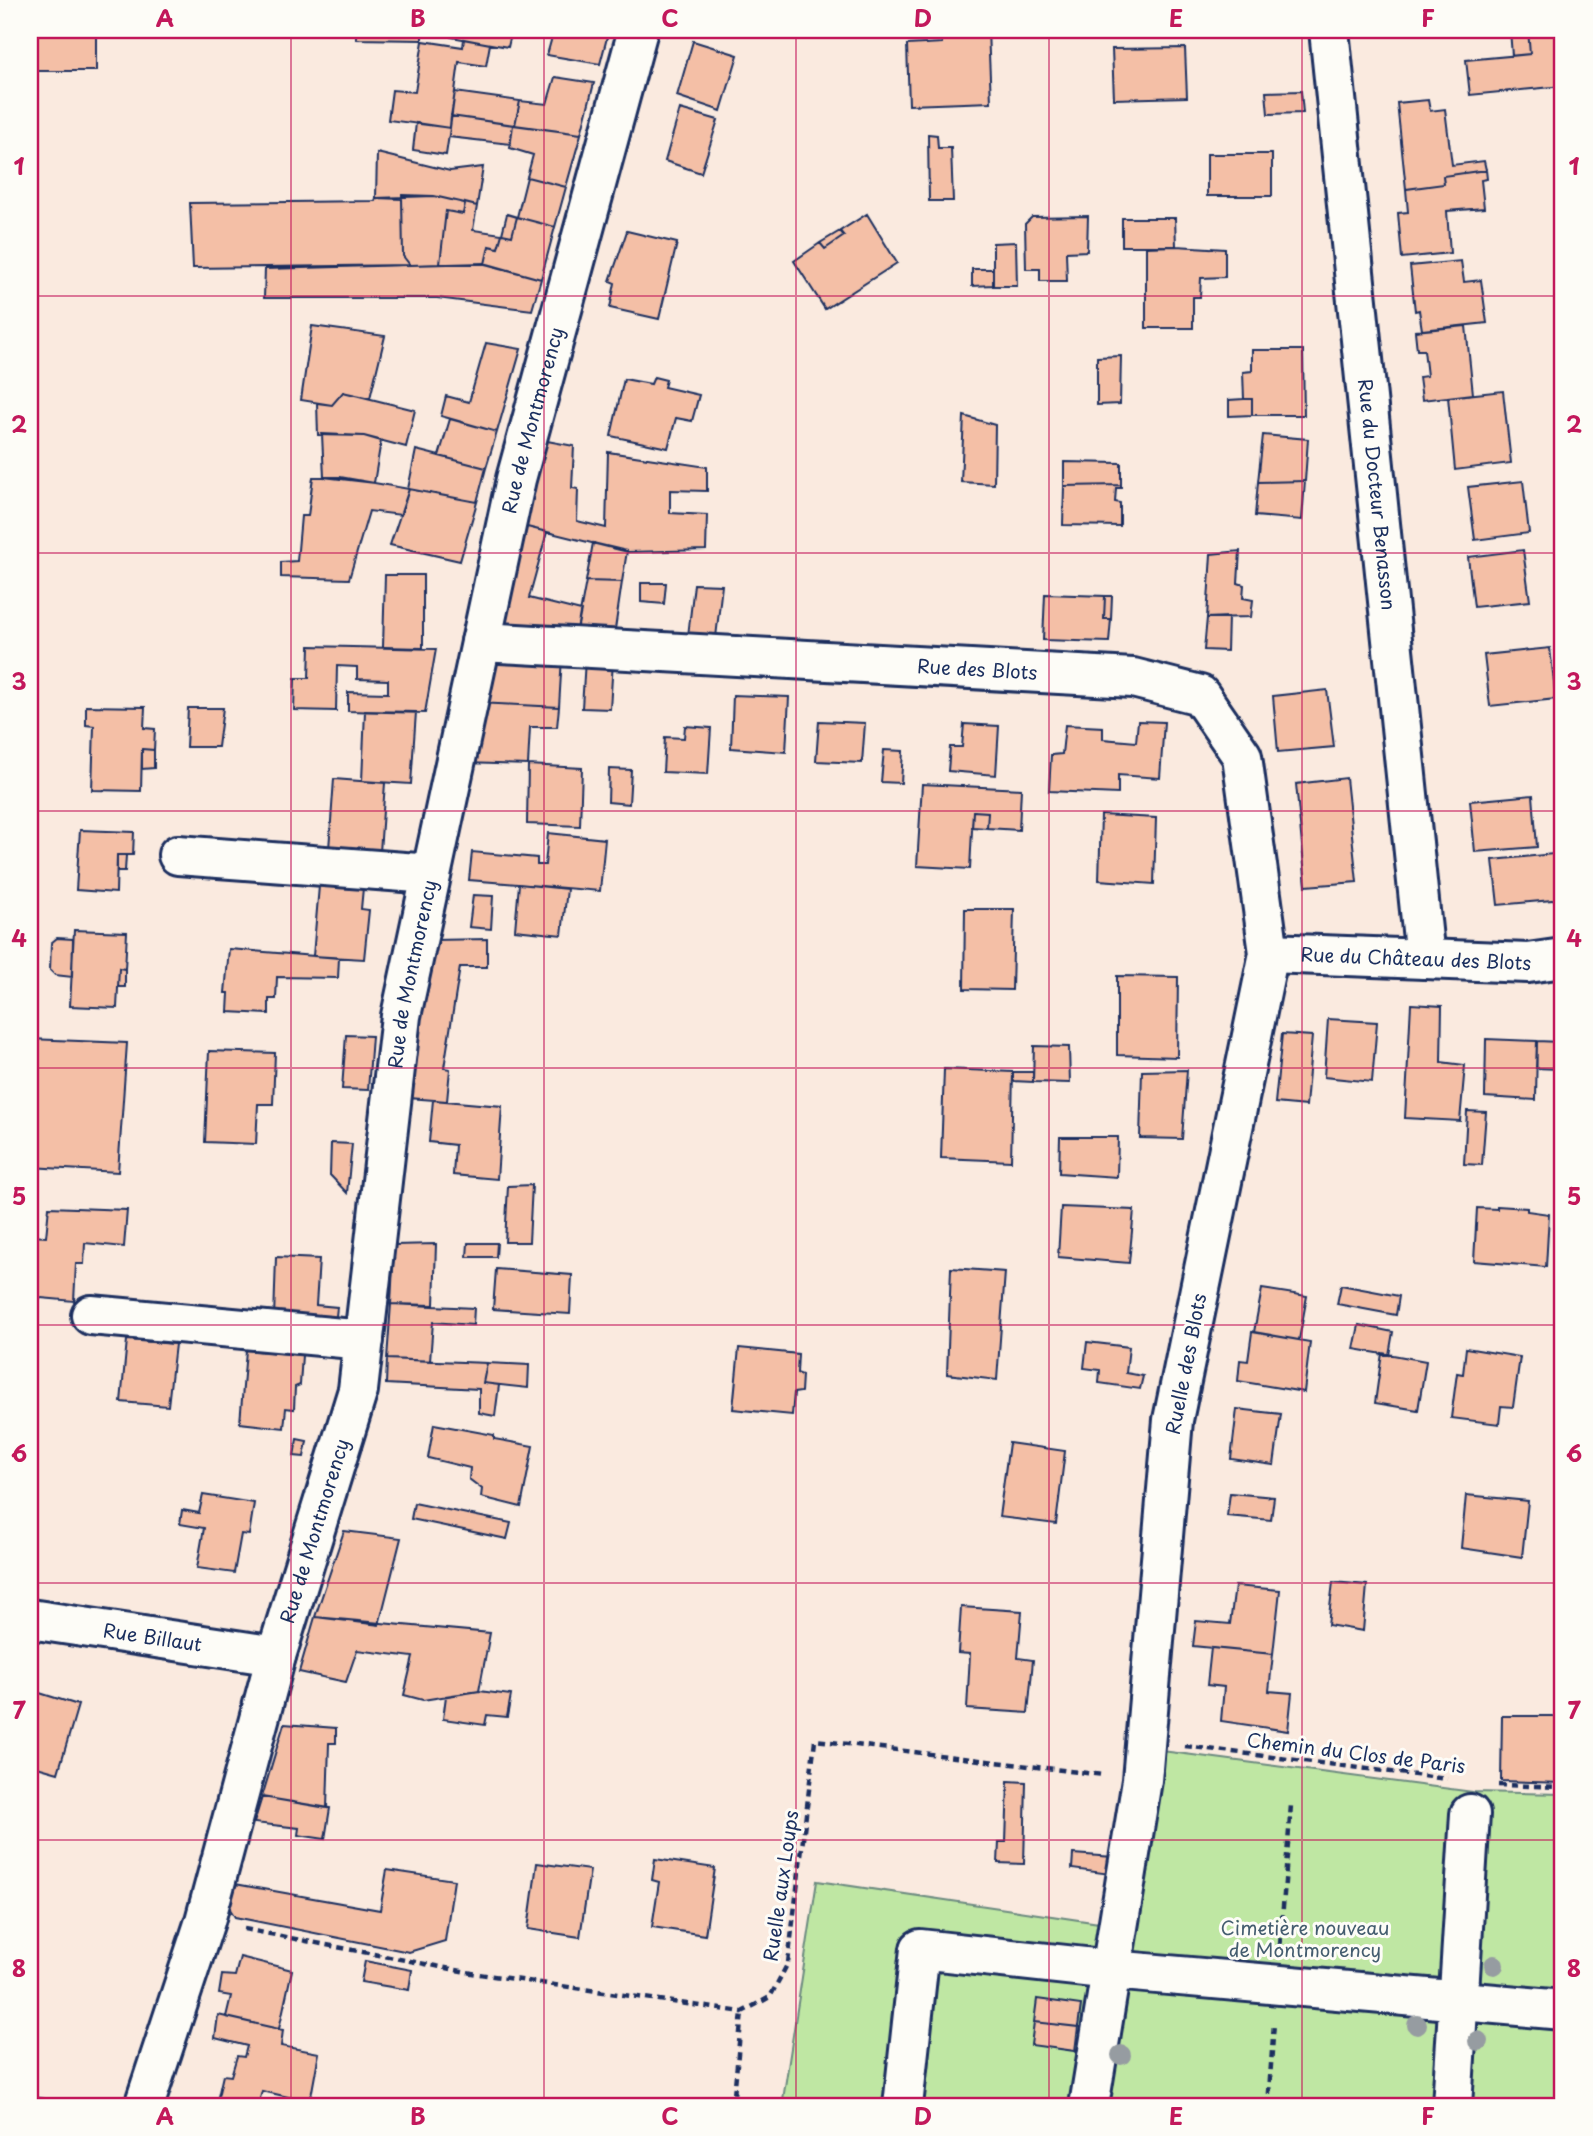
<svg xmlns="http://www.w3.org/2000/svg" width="1593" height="2136" font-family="'Playpen Sans',sans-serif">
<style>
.green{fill:#bfe7a3;stroke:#6d8b80;stroke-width:2}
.building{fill:#f4bfa6;stroke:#1b2f5e;stroke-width:2}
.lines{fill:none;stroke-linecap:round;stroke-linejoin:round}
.minor-casing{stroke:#1b2f5e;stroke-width:44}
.path{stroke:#1b2f5e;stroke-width:4.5;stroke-dasharray:7 5;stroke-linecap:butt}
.minor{stroke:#fdfcf7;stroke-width:38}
.tree{fill:#969ca1}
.grid{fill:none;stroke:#c2185b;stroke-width:2;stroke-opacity:0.55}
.labels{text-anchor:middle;stroke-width:6;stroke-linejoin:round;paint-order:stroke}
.street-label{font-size:19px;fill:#1b2f5e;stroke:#fdfcf7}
.park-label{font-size:19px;fill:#445d6f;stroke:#fdfcf7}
.neatline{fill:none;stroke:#c2185b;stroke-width:2.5}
.grid-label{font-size:23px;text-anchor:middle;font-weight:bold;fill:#c2185b}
</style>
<rect width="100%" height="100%" fill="#faeadf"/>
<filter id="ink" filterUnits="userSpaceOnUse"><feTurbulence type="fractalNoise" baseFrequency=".0143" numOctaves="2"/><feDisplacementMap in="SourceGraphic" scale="14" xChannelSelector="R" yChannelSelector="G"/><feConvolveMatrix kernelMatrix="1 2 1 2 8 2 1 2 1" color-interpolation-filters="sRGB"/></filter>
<g filter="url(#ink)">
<path class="green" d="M1162 1751 1473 1792 1563 1794V2106H782L817 1881 1133 1928Z"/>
<path class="building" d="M30 30H96V71H30Z
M356 30H422V40L356 39Z
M451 30H512L508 47 451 37Z
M554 30H609L600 64 547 55Z
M942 30H988L991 102 909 105 907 45 942 43Z
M1510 30H1528L1530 54 1512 56Z
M1528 30H1563V86L1470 95 1466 60 1530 54Z
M464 39 490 44 486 66 459 62 450 128 388 120 392 90 415 92 423 41 463 47Z
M693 41 738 55 721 111 677 96Z
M1185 48 1187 97 1114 99 1112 49Z
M555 77 594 83 581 134 515 125 520 101 547 104Z
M1301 91 1303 113 1268 114 1266 92Z
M455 92 520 101 515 125 451 116Z
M1428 100 1430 111 1445 109 1452 165 1484 161 1486 170 1443 176 1444 184 1406 189 1397 103Z
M680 109 718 120 701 173 665 161Z
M451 116 513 125 510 144 449 137Z
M416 123 450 128 446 155 413 150Z
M513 125 581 134 566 187 527 177 533 155 510 148Z
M928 134 937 135 938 148H951L953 201H929Z
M377 153 450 171 483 167 477 206 434 196 376 198Z
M1207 154H1272V196H1207Z
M1486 170 1487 179 1481 180 1484 208 1447 211 1450 253 1402 258 1398 213 1408 212 1406 189 1444 184 1443 176Z
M527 177 566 187 555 227 517 217Z
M402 195 434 196 465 203 463 214 446 211 440 264 410 265 403 256Z
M376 198 402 199 403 256 410 265 193 268 190 203 375 201Z
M465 203 477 206 473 230 502 234 498 248 489 246 485 264H440L446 211 463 214Z
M507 214 517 217 512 236 502 234Z
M867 214 897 263 825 309 794 261 820 243 825 249 844 236 840 231Z
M1088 216 1087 251 1066 252 1067 281H1040V269H1026L1025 224 1032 217Z
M517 217 555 227 541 279 485 264 489 246 498 248 502 234 512 236Z
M1122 218H1175L1176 246H1122Z
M627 231 677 243 659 319 610 308 615 283 610 281Z
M840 231 844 236 825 249 820 243Z
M1016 242 1017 286H993V243Z
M1176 246 1225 249V277L1201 278 1200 297H1193V328H1146V247Z
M1461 261 1464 282 1481 280 1487 323 1422 330 1419 310 1415 311 1410 266Z
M484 263 541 279 532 310 437 298H264L265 269Z
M972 269H993V285L972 286Z
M312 326 385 336 370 398 343 392 332 405 301 400Z
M1466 326 1473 394 1422 400 1419 377 1427 376 1424 350H1417L1415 331Z
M486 343 521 349 497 432 441 416 446 396 469 402Z
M1252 350H1303L1304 415H1252V399H1244L1243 372 1252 371Z
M1121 356 1120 404 1097 405V357Z
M654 377 666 380 664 387 699 395 692 421 676 418 668 448 611 436 624 379 651 384Z
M1503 391 1511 463 1455 470 1448 397Z
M343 392 415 410 406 447 364 436 318 435 317 403 332 405Z
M1244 399H1252V415L1229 416V400Z
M964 416 995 425 994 484 961 482Z
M450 419 497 432 486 468 439 456Z
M322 434 364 436 381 441 374 483 324 477Z
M1263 435 1308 439 1305 481 1258 482Z
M542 440 574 446 572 488 578 489 577 521 606 528 608 452 707 467V491L670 490V513L707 515 706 550 628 552 519 525Z
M416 450 486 468 477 502 408 489Z
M1064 462 1121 463V485L1064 486Z
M313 477H340L409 489 401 515 369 511 349 579 281 577V562L297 561 301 516H308Z
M1305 481 1302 520 1255 516 1258 482Z
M1523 481 1529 533 1475 540 1468 487Z
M1121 485V488H1116L1115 502 1120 503V526L1063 525 1064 486Z
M409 489 477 502 460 561 390 545Z
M519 525 547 532 529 598 581 611 575 640 493 631Z
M593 543 627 551 622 582 586 581Z
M1523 550 1530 601 1474 607 1468 557Z
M1240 551 1238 583 1244 585 1243 598 1253 600 1251 617 1207 618 1211 554Z
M385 575H423V648L383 647Z
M586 581 622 582 613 643 575 640Z
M641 583H666L664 604 641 602Z
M694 584 722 585 715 646 687 645Z
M1045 594 1105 596 1104 619H1111L1109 642 1043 640Z
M1105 596H1112L1111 619H1104Z
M1228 617 1227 651 1204 650 1207 618Z
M310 646 436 649 425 713 348 711V692L388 693V680L357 679V667L337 666 336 711 294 710 295 678H309Z
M1550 648 1556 699 1490 706 1484 655Z
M489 653 562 657 559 707 478 703Z
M585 659 613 661 610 709 582 708Z
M1327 690 1334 747 1278 752 1273 696Z
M733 695 789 697 786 752 731 748Z
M478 703 559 707 557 727H530L528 765 466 763Z
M86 706 145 707 144 728 155 729 154 750 142 749 141 791 92 790 94 726 86 725Z
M188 708H223L218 747H186Z
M365 711 416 712 411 784 362 781Z
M819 721 865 723 862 763 816 761Z
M1138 721 1164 722 1160 778 1118 775V794L1049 791 1051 755 1062 754 1065 725 1103 727V739L1136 742Z
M964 724 999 726 996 775 948 771 950 747H962Z
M685 726 711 728 708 774 663 772 665 737 684 738Z
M142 749 154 750V768L142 769Z
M884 750 903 751 901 783 881 782Z
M528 765 582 768 580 826 527 824Z
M609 769 631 770 629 804 608 802Z
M1346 778 1357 882 1306 886 1296 784Z
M334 779 385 783 380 852 329 849Z
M922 784 1021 789 1019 830 987 828 988 812 973 811 970 869 917 866Z
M1533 795 1537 847 1475 852 1470 801Z
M973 811 988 812 987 828 972 827Z
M1101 815 1156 818 1154 884 1099 880Z
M80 830 134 832 133 855H117L116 893 76 890Z
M548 833 605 839 600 891 469 880 472 852 537 858V865H545Z
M1563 853V899L1498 905 1493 860Z
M117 855H126L125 871H117Z
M519 884 567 889 562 935 515 930Z
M319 886 363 888 361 909 369 910 364 959 313 956Z
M473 895 493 896 491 929 469 927Z
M965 909H1014L1012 990 964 989Z
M74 930 127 932 125 969 119 968 117 1008 70 1006Z
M57 938 73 939 72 977 55 975 50 970 51 943Z
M487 939V967H460L444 1068 450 1069 447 1101 409 1098 433 940Z
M229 949 339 958 338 978 277 977 276 999H269V1014L228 1012 229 993H225Z
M119 968 125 969V987H118Z
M1117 976 1178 977 1177 1057 1117 1055Z
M1411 1004 1442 1006 1441 1062 1465 1065 1460 1121 1405 1118Z
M1328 1019 1377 1022 1372 1082 1324 1077Z
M1282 1034 1312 1036 1306 1106 1275 1103Z
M346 1035 372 1036 368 1090 342 1089Z
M30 1039 127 1043 118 1172 30 1167Z
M1486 1039 1537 1041 1536 1100 1485 1097Z
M1537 1041 1560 1042 1559 1069 1536 1068Z
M1034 1046 1069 1047 1070 1083 1033 1082Z
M209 1051 275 1053 273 1104H258L256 1144 205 1142Z
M944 1069 1013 1072 1011 1161 941 1158Z
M1187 1070 1182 1139 1140 1138 1142 1071Z
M1013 1072H1033V1082L1013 1081Z
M433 1100 502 1106 497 1179 453 1175 455 1145 429 1142Z
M1467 1111 1486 1112 1482 1165 1464 1164Z
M1060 1137H1118L1117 1177 1059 1173Z
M331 1143 352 1144 347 1193 330 1175Z
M532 1185 529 1242H505L508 1186Z
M1497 1206 1527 1208V1211L1549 1214 1546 1267 1474 1261 1477 1208 1497 1209Z
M49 1207 127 1210 124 1247 85 1243 84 1264H76L74 1301 30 1297 32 1236 46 1237Z
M1061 1207 1134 1210 1129 1263 1058 1257Z
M468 1243H497L496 1257H467Z
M436 1244 434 1305 391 1304 394 1245Z
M276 1257 319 1259 316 1305 337 1307 335 1325 274 1319Z
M951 1268 1005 1272 997 1380 947 1374Z
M496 1269 572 1275 570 1314 493 1309Z
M1341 1285 1399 1296 1396 1315 1337 1304Z
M1262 1289 1307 1296 1299 1340 1254 1332Z
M391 1304 474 1308 473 1325 433 1322 430 1361 387 1359Z
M1359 1325 1393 1332 1389 1355 1354 1349Z
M1252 1332 1310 1342 1304 1392 1238 1381 1240 1360 1248 1361Z
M127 1340 175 1344 168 1406 121 1402Z
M1087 1342 1129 1347 1126 1373 1143 1376 1140 1389 1099 1383 1100 1370 1084 1368Z
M739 1348 798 1354 797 1373 802 1375 801 1392 794 1393 792 1415 733 1409Z
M1466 1348 1520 1357 1513 1407 1501 1406 1499 1424 1451 1418 1457 1373 1463 1374Z
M246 1350 302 1355 300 1385 295 1387 294 1409 286 1408 284 1428 240 1423Z
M1382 1353 1426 1361 1418 1410 1375 1403Z
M387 1359 487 1363 483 1383 499 1385 495 1416 479 1413V1389L386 1384Z
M487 1363 529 1365 528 1388 483 1383Z
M1237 1409 1281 1414 1274 1465 1231 1459Z
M434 1424 494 1435V1439L533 1446 521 1507 481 1497 482 1489 469 1479 470 1468 428 1458Z
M297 1439 307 1441 304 1457 294 1456Z
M1009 1443 1065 1451 1056 1524 999 1517Z
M1230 1493 1274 1497 1271 1520 1227 1516Z
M203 1495 254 1503 249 1535 241 1534 234 1573 197 1568 204 1528 180 1524 182 1510 199 1513Z
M1466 1495 1528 1501 1522 1557 1461 1548Z
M414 1503 511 1523 507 1539 411 1519Z
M344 1531 401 1538 379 1625 315 1617Z
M1333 1582 1367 1585 1363 1631 1328 1625Z
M1235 1586 1280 1590 1273 1654 1193 1646 1196 1621 1230 1624Z
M961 1607 1022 1611 1018 1658 1033 1660 1028 1713 967 1709 970 1654 958 1653Z
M315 1617 490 1633 479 1691 423 1700 404 1695 413 1657 357 1650 346 1682 299 1672Z
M1211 1648 1273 1654 1269 1691 1292 1693 1288 1731 1221 1721 1224 1687 1207 1685Z
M30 1690 78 1705 58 1773 30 1765Z
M479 1691 511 1695 507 1717 487 1715 485 1725 443 1719 446 1696Z
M1502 1716H1552L1563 1719V1783L1501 1781Z
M284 1724 336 1728V1743H329L327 1808 262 1797Z
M1008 1781 1026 1782 1024 1864 998 1863 999 1842H1006Z
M262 1797 330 1808 325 1839 298 1835 299 1828 254 1823Z
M1073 1854 1113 1857 1110 1874 1072 1869Z
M655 1859 715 1868 705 1935 652 1927 659 1882 652 1880Z
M537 1863 590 1870 580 1937 528 1929Z
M387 1870 454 1880 445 1941 409 1952 235 1917 228 1906 235 1884 380 1910Z
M240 1957 292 1970 279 2029 226 2017 231 1996 219 1994 222 1975 235 1976Z
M365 1961 412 1970 409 1990 361 1982Z
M1037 1999 1081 2005 1078 2027 1034 2022Z
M218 2015 283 2030 281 2046 319 2053 310 2102 262 2091 258 2106H234L217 2101 223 2075 231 2076 237 2056 244 2057 247 2046 215 2038Z
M1034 2022 1078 2027 1075 2051 1031 2045Z
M30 2096 49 2100 48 2106H30Z"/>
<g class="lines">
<defs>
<g id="minor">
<path id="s1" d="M1329 30 1425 959"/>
<path id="s2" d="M481 642 1133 678 1200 695 1242 756 1269 953 1173 1420 1142 1780 1089 2106"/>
<path d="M178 855 431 874"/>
<path id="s3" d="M1269 953 1528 963 1563 958"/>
<path d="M91 1315 364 1340"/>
<path id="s4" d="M30 1619 276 1656"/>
<path id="s5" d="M144 2106 205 1921 276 1656 358 1390 401 1016 516 479 638 30"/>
<path d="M903 2106 920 1949 1112 1970 1563 2010"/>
<path d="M1452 2106 1470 1814"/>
</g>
</defs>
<use href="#minor" class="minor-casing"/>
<path class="path" d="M1185 1746 1447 1779
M1498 1785 1563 1787
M244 1929 472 1973 742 2012 770 1997 788 1963 815 1740 1103 1775
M1280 1945 1291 1805
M733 2106 742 2012
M1268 2106 1274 2023"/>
<use href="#minor" class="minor"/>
</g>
<g class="tree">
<circle cx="1494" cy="1965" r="10"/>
<circle cx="1417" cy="2025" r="10"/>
<circle cx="1478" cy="2041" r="10"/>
<circle cx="1121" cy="2055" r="10"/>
</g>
</g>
<path class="grid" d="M291 30V2106M544 30V2106M796 30V2106M1049 30V2106M1302 30V2106M30 296H1563M30 553H1563M30 811H1563M30 1068H1563M30 1325H1563M30 1583H1563M30 1840H1563"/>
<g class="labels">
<g class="street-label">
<text dy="7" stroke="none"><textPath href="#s5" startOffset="1734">Rue de Montmorency</textPath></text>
<text dy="7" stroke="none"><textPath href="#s1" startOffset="467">Rue du Docteur Benasson</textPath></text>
<text dy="7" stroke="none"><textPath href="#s2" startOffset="497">Rue des Blots</textPath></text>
<text dy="7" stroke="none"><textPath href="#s3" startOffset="147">Rue du Château des Blots</textPath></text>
<text dy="7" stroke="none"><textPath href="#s5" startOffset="1167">Rue de Montmorency</textPath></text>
<text transform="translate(1186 1364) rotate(-79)" y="7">Ruelle des Blots</text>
<text dy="7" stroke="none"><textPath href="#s5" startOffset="600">Rue de Montmorency</textPath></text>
<text dy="7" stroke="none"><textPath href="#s4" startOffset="124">Rue Billaut</textPath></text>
<text transform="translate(1356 1753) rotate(7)" y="7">Chemin du Clos de Paris</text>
<text transform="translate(781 1886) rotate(-82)" y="7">Ruelle aux Loups</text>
</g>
<g class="park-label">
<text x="1305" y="1935">Cimetière nouveau<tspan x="1305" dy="22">de Montmorency</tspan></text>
</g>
</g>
<rect width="1593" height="2136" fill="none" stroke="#fdfcf7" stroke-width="77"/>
<rect x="38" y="38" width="1516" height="2060" class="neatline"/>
<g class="grid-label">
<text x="165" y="27">A</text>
<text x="418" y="27">B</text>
<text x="670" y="27">C</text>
<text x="923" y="27">D</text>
<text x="1176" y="27">E</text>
<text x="1428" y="27">F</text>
<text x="19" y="175">1</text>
<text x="1574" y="175">1</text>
<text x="19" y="433">2</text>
<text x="1574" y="433">2</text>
<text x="19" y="690">3</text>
<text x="1574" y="690">3</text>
<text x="19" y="947">4</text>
<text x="1574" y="947">4</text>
<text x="19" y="1205">5</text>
<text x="1574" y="1205">5</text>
<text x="19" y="1462">6</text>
<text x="1574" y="1462">6</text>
<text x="19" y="1719">7</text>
<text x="1574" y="1719">7</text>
<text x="19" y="1977">8</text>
<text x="1574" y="1977">8</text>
<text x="165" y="2125">A</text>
<text x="418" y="2125">B</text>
<text x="670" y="2125">C</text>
<text x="923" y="2125">D</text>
<text x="1176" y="2125">E</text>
<text x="1428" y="2125">F</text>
</g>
</svg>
